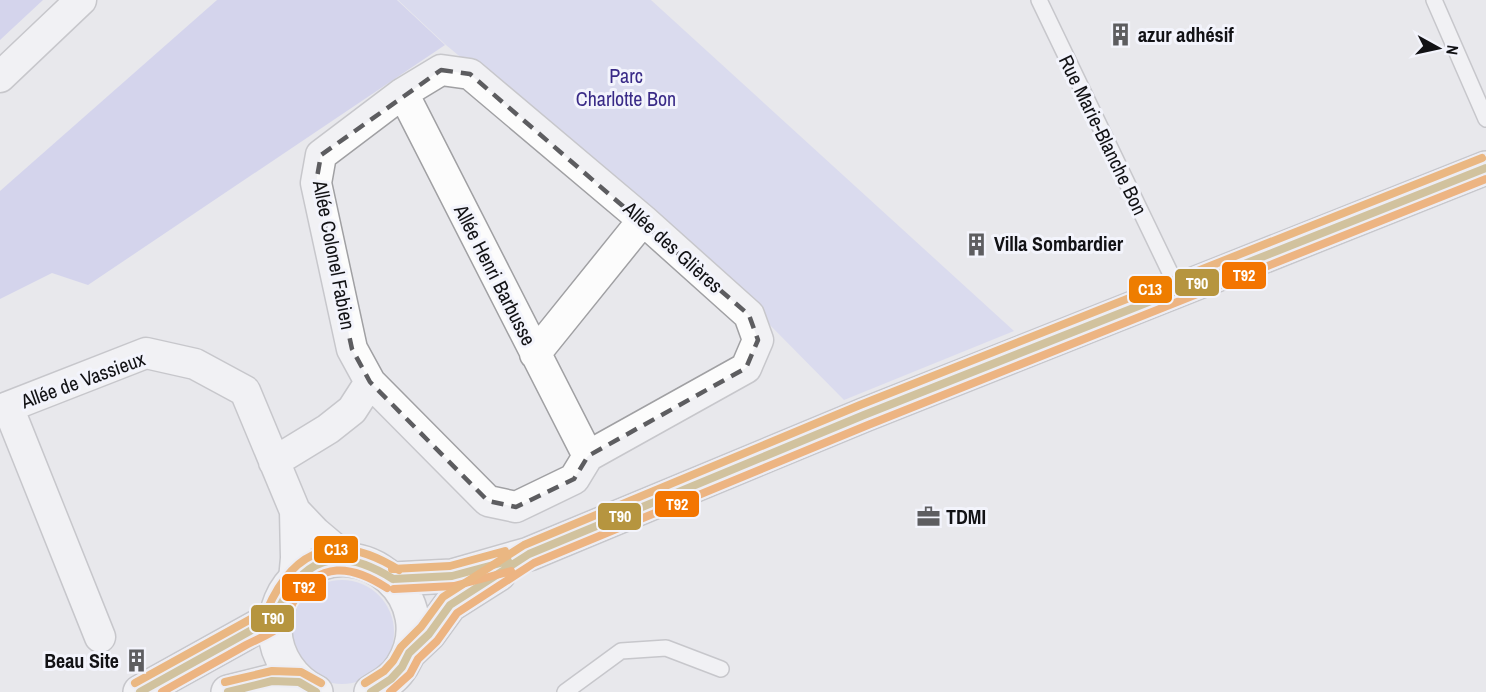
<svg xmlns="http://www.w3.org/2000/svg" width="1486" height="692" font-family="'Archivo Narrow',sans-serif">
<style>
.green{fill:#cbccef}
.forest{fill:#bdbdeb}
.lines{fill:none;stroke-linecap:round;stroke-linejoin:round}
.service-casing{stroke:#a0a0a3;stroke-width:18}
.minor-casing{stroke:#a0a0a3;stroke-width:33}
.tertiary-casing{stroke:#a0a0a3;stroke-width:36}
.service{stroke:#fcfcfc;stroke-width:15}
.minor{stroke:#fcfcfc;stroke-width:30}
.tertiary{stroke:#fcfcfc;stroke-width:33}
.bus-1-casing{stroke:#f3f4fc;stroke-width:12}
.bus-2-casing{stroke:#f3f4fc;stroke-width:12}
.bus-3-casing{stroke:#f3f4fc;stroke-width:12}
.bus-1{stroke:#b6953f;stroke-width:8}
.bus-2{stroke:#f37501;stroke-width:8}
.bus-3{stroke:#ee7d00;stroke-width:8}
.marked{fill:none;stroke:#5d5d60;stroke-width:4.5;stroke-dasharray:12 8;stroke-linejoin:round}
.labels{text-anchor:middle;stroke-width:6;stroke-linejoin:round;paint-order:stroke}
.poi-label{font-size:20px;font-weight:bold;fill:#121215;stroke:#f3f4fc;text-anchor:start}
.park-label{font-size:20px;fill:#392a87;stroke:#f3f4fc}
.street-label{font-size:20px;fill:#121215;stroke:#f3f4fc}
.line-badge{stroke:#f3f4fc;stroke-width:2}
.badge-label{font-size:16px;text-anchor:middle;font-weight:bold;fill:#fff}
</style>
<rect width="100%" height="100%" fill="#e8e8ec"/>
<path class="green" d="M398 0H651L1014 331 844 400 764 319 582 158 446 45Z
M290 632a52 52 0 1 1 104 0a52 52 0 1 1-104 0Z"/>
<path class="forest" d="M0 0H43L0 40Z
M217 0H397L445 45 88 285 52 273 0 299V191Z"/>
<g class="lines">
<defs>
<path id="service" d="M1039 0 1178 289
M1434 0 1486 119
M565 692 621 651 666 648 721 669"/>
<path id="minor" d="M441 70 470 74 643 220 749 315 758 340 746 368 588 456 574 479 516 507 488 501 370 382 352 349 316 183 321 155 403 93Z
M0 77 81 0
M403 93 588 456
M535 354 643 220
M8 407 100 637
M0 410 146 353 195 364 245 391 295 511 315 532 347 559
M274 462 328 429 352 410 370 382
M294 580 296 558 295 511"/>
<path id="tertiary" d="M393 579 452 576 529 554 864 415 1486 168
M409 653 429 634 450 605 499 574
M140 692 275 617
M228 692 272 681 299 682
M316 692C293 681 276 657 275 631 275 610 282 589 300 575 362 527 443 600 402 666 395 678 383 685 371 692"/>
</defs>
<use href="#service" class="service-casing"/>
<use href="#minor" class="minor-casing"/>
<use href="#tertiary" class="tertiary-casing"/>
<use href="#service" class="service"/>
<use href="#minor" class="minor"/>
<use href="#tertiary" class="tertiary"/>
<defs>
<path id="bus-1" d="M393 579 452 576 508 561
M140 692 275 617C301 557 337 544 393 579
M228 692 272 681 299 682 316 692
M371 692 391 679 402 667 409 653 429 634 450 605 529 554 864 415 1486 168"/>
<path id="bus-2" d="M394 589 454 586 511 571
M162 692C190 676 218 661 246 645 257 639 272 634 282 625 288 619 289 608 294 601 319 560 352 565 387 588
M390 692 410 674 418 659 437 641 457 613 534 563 868 425 1486 179"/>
<path id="bus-3" d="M392 569 450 566 505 551
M225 682 272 671 301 672 321 683
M135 683 267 610C295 545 340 533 399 570
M365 683 384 671 393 661 401 647 421 627 443 597 524 545 860 405 1482 158"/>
</defs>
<use href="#bus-1" class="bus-1-casing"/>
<use href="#bus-2" class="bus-2-casing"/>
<use href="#bus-3" class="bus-3-casing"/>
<use href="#bus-1" class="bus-1"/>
<use href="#bus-2" class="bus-2"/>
<use href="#bus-3" class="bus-3"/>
</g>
<path d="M0 0H1486V692H0ZM441 70 470 74 749 315 758 340 746 368 588 456 574 479 516 507 488 501 370 382 352 349 316 183 321 155Z" fill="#e8e8ec" fill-opacity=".55" fill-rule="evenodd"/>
<path class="marked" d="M441 70 470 74 749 315 758 340 746 368 588 456 574 479 516 507 488 501 370 382 352 349 316 183 321 155Z"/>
<defs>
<symbol id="building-bare" viewBox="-9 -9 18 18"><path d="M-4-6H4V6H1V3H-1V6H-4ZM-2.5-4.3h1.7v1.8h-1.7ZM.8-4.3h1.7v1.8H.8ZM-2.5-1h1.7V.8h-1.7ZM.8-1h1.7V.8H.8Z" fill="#5d5d60" stroke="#f3f4fc" stroke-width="2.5" paint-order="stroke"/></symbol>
<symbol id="office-bare" viewBox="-9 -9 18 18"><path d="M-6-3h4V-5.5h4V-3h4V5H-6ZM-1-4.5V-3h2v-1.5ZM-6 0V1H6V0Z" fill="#5d5d60" stroke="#f3f4fc" stroke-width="2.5" paint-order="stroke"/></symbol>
</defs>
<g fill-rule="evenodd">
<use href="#building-bare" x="1104" y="18" width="33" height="33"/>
<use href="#building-bare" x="960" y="228" width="33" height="33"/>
<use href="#office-bare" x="912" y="500" width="33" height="33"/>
<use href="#building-bare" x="120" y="644" width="33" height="33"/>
</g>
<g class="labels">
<g class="poi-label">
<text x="1138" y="42">azur adhésif</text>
<text x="994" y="251">Villa Sombardier</text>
<text x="946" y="524">TDMI</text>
<text x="119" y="668" text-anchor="end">Beau Site</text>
</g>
<g class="park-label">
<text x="626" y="83">Parc<tspan x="626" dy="23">Charlotte Bon</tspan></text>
</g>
<g class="street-label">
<text transform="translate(1103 135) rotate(64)" y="7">Rue Marie-Blanche Bon</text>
<text transform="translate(673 247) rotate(42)" y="7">Allée des Glières</text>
<text transform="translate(334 255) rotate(79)" y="7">Allée Colonel Fabien</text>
<text transform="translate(495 275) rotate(63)" y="7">Allée Henri Barbusse</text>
<text transform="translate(83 380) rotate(-20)" y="7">Allée de Vassieux</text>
</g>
</g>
<g class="line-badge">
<rect x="1221" y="261" width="46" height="29" rx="6" fill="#f37501"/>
<rect x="1174" y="268" width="46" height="29" rx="6" fill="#b6953f"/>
<rect x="1128" y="275" width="45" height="29" rx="6" fill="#ee7d00"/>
<rect x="654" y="490" width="46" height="28" rx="6" fill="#f37501"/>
<rect x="597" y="502" width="45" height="29" rx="6" fill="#b6953f"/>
<rect x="313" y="535" width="46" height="29" rx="6" fill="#ee7d00"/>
<rect x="281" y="573" width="46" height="29" rx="6" fill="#f37501"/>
<rect x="250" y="604" width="45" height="29" rx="6" fill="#b6953f"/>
</g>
<g class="badge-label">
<text x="1244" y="281">T92</text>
<text x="1197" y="289">T90</text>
<text x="1150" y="295">C13</text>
<text x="677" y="510">T92</text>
<text x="620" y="522">T90</text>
<text x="336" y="555">C13</text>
<text x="304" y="593">T92</text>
<text x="273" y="624">T90</text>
</g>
<g transform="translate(1438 48) rotate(98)" stroke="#f3f4fc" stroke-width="4.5" paint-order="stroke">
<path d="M0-4.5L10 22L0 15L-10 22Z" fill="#121215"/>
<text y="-9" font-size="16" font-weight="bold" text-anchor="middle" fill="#121215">N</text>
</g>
</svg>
